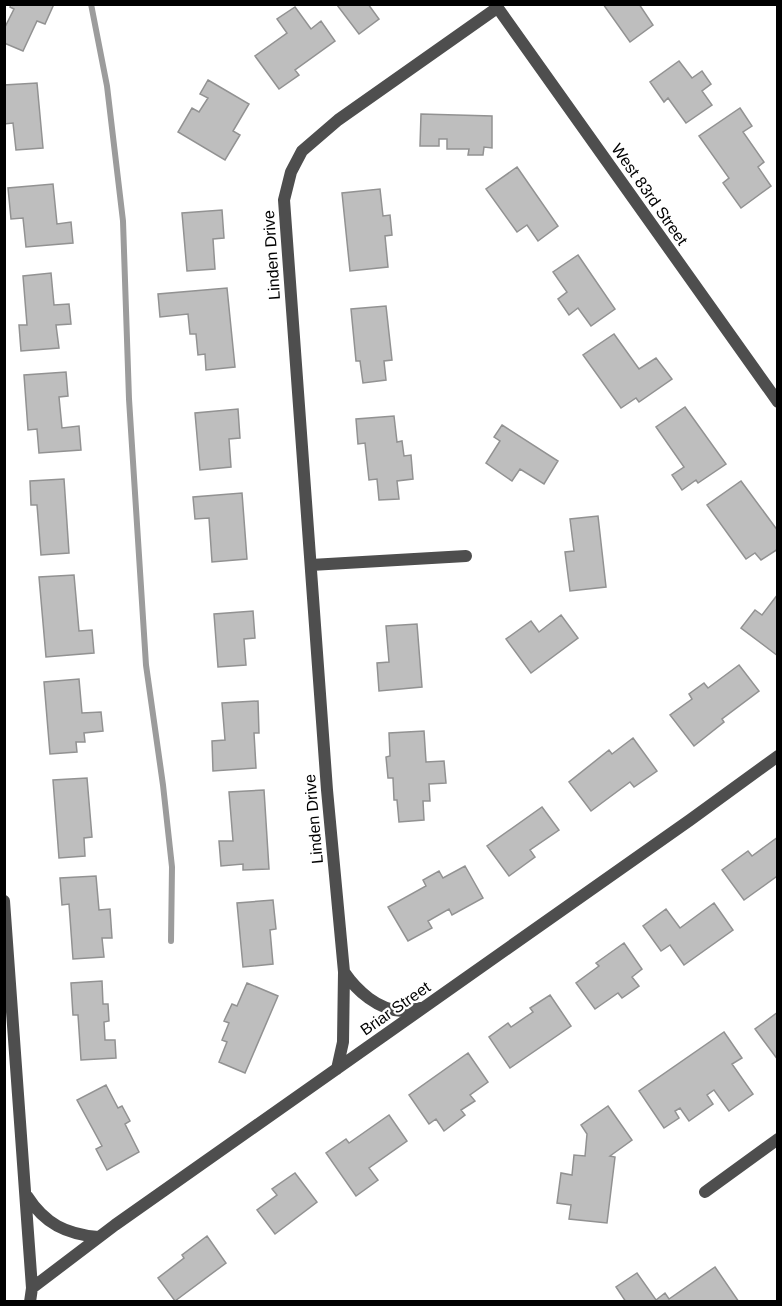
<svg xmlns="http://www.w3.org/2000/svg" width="782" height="1306" font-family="Helvetica,sans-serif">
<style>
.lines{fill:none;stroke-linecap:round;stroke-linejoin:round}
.stream{stroke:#9c9c9c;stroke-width:6}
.building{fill:#bebebe;stroke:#929292;stroke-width:1.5}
.minor{stroke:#4e4e4e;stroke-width:12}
.tertiary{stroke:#4e4e4e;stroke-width:12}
.labels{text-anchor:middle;stroke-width:4.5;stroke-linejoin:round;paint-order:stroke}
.street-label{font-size:16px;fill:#000;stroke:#fff}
</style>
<rect width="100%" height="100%" fill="#fff"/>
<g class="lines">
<path class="stream" d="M91 4 107 86 123 221 129 399 146 665 163 785 172 867 171 941"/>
</g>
<path class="building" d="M11 4H54L45 24 37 21 23 51 4 43V29L14 9 10 7Z
M368 4 379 19 359 34 337 5Z
M603 4H639L653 25 630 42Z
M295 7 311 29 321 21 335 41 295 70 299 75 279 89 255 56 287 33 277 19Z
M679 61 692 78 702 71 711 84 702 91 712 105 686 123 668 98 664 102 650 82Z
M208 80 249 104 233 131 240 135 225 160 178 132 192 108 199 112 208 98 200 94Z
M37 83 43 148 16 150 13 123 4 124V85Z
M740 108 752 126 743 132 764 162 758 167 771 186 741 208 723 183 729 178 699 136Z
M421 114 492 116V148L484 147 483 155H468L469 149H447V139H439V146H420Z
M517 167 558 226 538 241 527 225 517 232 486 189Z
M53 184 57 224 71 222 73 243 26 247 23 218 11 219 8 188Z
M380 189 383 216 390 215 392 235 385 236 388 267 350 271 342 193Z
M222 210 224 238 213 239 215 269 187 271 182 213Z
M578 255 615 309 591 326 578 308 569 315 558 299 567 292 553 272Z
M51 273 54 305 69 304 71 324 56 325 59 348 21 351 19 325H27L23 276Z
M227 288 235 367 206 370 205 354 198 355 196 334H190L188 314 160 317 158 294Z
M386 306 392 360 384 361 386 380 363 383 360 361H356L351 309Z
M614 334 639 369 656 358 672 379 639 402 636 398 621 408 583 355Z
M66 372 68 396 59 397 62 428 79 426 81 450 39 453 37 429 28 430 24 375Z
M685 407 726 464 698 483 696 480 682 490 672 475 684 467 656 427Z
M238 409 240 438 229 439 231 467 200 470 195 413Z
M394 416 397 442 402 441 404 456 411 455 413 479 397 481 399 499 379 500 377 479 369 480 365 443 358 444 356 419Z
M502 425 558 461 544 484 520 469 512 481 486 463 500 441 494 437Z
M64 479 69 553 41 555 37 505H31L30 481Z
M741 481 778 531V549L761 560 755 553 746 559 707 505Z
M242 493 247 559 212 562 209 518 195 519 193 497Z
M598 516 606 587 570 591 565 552 574 551 570 519Z
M74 575 79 631 92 630 94 653 46 657 39 577Z
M778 594V656L741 628 755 610 762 615Z
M253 611 255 638 244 639 246 665 218 667 214 614Z
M561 615 578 638 531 673 506 639 531 621 539 632Z
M417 624 422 687 379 691 377 663 389 662 386 626Z
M739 665 759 691 722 719 724 722 694 746 670 715 692 699 689 694 704 683 708 688Z
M79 679 82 713 101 712 103 731 84 733 85 742H76L77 752 50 754 44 682Z
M258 701 259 733H254L256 768 213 771 212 741 225 740 222 703Z
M424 731 426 762 444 761 446 783 429 784 430 801H423L424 820 399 822 397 800H394L393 778H388L386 757 390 756 389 733Z
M633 738 657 771 634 787 630 782 591 811 569 782 609 750 612 754Z
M87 778 92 837 84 838 85 856 59 858 53 780Z
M264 790 269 869 243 870V864L221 866 219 841H233L229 792Z
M542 807 559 830 530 850 535 857 509 876 487 846Z
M778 837V879L776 877 744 900 722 870 748 851 752 856Z
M465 866 483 898 452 915 449 909 428 921 432 928 408 941 388 907 426 886 423 880 439 871 443 878Z
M96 876 99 910 110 909 112 938H102L104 957 73 959 69 904 62 905 60 878Z
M273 900 276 929 270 930 273 964 243 967 237 903Z
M714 903 733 930 684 965 670 945 661 951 643 926 666 909 680 928Z
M624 943 642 969 632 977 639 986 622 998 618 993 595 1009 576 983 599 966 596 963Z
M102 981 103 1004H108L109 1021 104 1022 105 1040H115L116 1058 81 1060 78 1015H73L71 983Z
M247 983 278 996 245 1073 219 1062 227 1042 222 1040 229 1023 224 1021 232 1004 237 1006Z
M550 995 571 1026 510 1068 489 1037 508 1023 511 1027 533 1012 530 1008Z
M778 1012V1060L755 1029Z
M724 1032 742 1058 732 1064 753 1094 729 1111 714 1090 707 1095 713 1104 689 1121 680 1108 675 1111 679 1118 664 1128 639 1091Z
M468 1053 488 1082 470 1095 475 1101 461 1110 465 1115 444 1131 436 1119 429 1124 409 1095Z
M106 1085 118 1108 122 1106 130 1121 125 1124 139 1152 107 1170 96 1149 102 1146 77 1100Z
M608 1106 632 1140 610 1156 615 1157 607 1223 569 1219 571 1205 557 1203 561 1173 572 1175 574 1155 585 1156 587 1134 581 1125Z
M389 1115 407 1141 369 1168 378 1180 356 1196 326 1153 346 1139 349 1143Z
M295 1173 317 1202 275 1234 257 1210 277 1195 272 1189Z
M207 1236 226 1263 175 1301 158 1278 184 1258 182 1255Z
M715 1267 739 1302H626L616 1287 637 1273 656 1300 665 1293 669 1299Z"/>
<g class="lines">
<path class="minor" d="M311 565 466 556
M4 901 32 1288 30 1302
M344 972C357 991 378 1010 402 1011 408 1011 415 1009 421 1008
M337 1069 343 1042 344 972 327 790 284 200 291 172 302 151 338 120 497 8
M705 1192 778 1139
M27 1196C45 1224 66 1234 98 1237
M32 1288 115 1225 690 820 778 756"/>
<path class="tertiary" d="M495 4 778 402"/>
</g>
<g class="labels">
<g class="street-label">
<text transform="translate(650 194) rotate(55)" y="6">West 83rd Street</text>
<text transform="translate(271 255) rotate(-94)" y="6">Linden Drive</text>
<text transform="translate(313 819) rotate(-95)" y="6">Linden Drive</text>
<text transform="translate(395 1008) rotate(-35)" y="6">Briar Street</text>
</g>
</g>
<rect width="782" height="1306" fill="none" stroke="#000000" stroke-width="12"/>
</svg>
